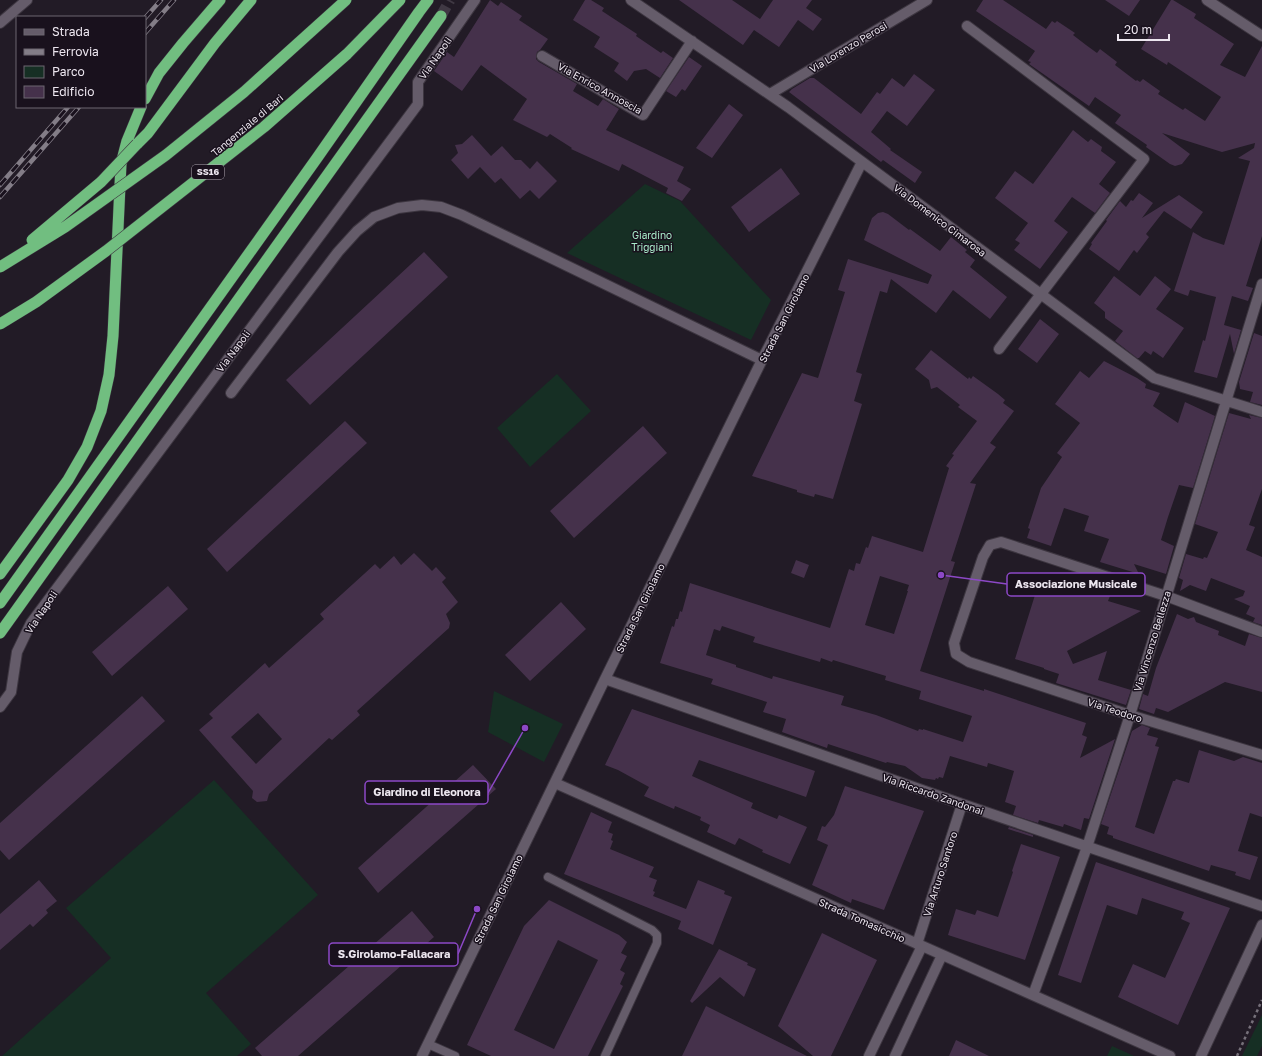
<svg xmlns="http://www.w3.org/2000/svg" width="1262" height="1056" font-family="'Golos Text',sans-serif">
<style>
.green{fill:#162f24}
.building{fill:#45314b;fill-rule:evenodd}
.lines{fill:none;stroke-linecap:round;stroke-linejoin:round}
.trunk-tunnel{stroke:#403944;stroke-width:11;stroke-dasharray:11 5.5;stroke-linecap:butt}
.service-casing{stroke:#3d3640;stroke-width:10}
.minor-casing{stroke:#3d3640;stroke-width:12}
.trunk-casing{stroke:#3d3640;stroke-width:12}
.path{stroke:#76707a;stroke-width:2.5;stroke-dasharray:3 3;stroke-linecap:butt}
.service{stroke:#655c6a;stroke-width:8}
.minor{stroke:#655c6a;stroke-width:10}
.trunk{stroke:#71be80;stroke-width:11}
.rail-casing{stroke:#837d87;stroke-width:4.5}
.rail{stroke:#19111d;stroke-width:3;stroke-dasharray:9;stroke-linecap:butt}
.trunk-bridge-casing{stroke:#3d3640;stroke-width:12;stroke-linecap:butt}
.trunk-bridge{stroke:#71be80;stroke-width:11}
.labels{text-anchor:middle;stroke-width:3;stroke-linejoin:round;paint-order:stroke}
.shield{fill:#19111d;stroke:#ada6b0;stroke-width:1}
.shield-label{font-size:9px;font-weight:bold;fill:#ece6ef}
.street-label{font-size:10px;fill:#ece6ef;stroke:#19111d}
.park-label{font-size:10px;fill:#a8eac9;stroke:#19111d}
.leader{fill:none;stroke:#8c48c6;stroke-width:1.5}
.callout-dot{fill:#8c48c6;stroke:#19111d;stroke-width:1.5}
.callout{fill:#19111d;stroke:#8c48c6;stroke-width:1.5}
.callout-label{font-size:11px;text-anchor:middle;font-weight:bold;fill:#ece6ef}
</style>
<rect width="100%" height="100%" fill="#221b26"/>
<path class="green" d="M645 184 680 201 771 300 751 340 567 253Z
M557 374 591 411 530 467 497 428Z
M494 691 563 724 544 762 488 732Z
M214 780 318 895 206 993 251 1044 237 1056H2L111 958 66 908Z
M1262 1015V1046L1257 1056H1242Z
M1112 1046 1134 1056H1107Z"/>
<path class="building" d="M490 0 498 6 501 2 522 16 519 20 548 39 540 50 537 52 536 59 539 62 577 84 573 91 598 106 603 99 619 109 606 130 684 167 677 181 691 189 682 201 666 193 668 188 622 164 619 171 571 149 572 148 550 134 547 137 513 120 527 99 481 65 462 91 434 71 447 52 454 57Z
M585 0H591L604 8 602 11 637 34 636 36 661 53 663 51 673 58 660 78 646 69 634 71 627 81 614 71 619 63 594 47 600 37 573 20Z
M679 0H732L760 19 773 0H812L806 8 822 19 813 31 798 20 779 47 754 30 743 45Z
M983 0H1003L1046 29 1052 21 1055 23 1057 21 1075 33 1073 35 1086 45 1097 53 1100 49 1117 62 1115 65 1136 81 1137 80 1140 82 1143 79 1160 91 1158 94 1183 110 1185 108 1205 121 1221 97 1168 62 1167 65 1141 49 1171 0H1173L1196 14 1194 18 1234 44 1220 65 1245 77 1262 46V236L1246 286 1253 288 1248 301 1232 296 1224 325 1241 330 1234 354 1230 334 1217 378 1194 372 1203 340 1205 341 1216 297 1208 295 1209 294 1208 295 1190 290 1188 296 1174 291 1193 232 1203 238 1224 245 1250 161 1238 158 1254 148 1255 143 1222 152 1162 133 1190 154 1182 164 1175 166 1170 164 1146 147 1147 145 1115 123 1121 115 1095 97 1089 106 1029 64 1031 62 1028 61 1035 51 976 11Z
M1105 0H1140L1129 16Z
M689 57 702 66 685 91 682 89 676 97 666 91Z
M914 74 935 90 907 126 887 111 871 132 891 149 890 150 922 172 915 183 883 160 881 162 789 92 792 89 810 78H814L861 114 877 92 880 94 892 78 904 87Z
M729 104 743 115 712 158 696 148Z
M1073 130 1088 142 1091 139 1102 147 1101 151 1116 162 1099 184 1110 193 1095 213 1072 197 1054 221 1068 232 1040 269 1014 250 1020 243 1015 240 1028 223 995 198 1015 171 1033 184Z
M472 135 491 156 502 146 515 160H521L530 169 537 161 557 181 539 199 530 190 520 199 501 178 495 183 480 167 468 179 451 160 458 153 455 145 462 144Z
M781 168 800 194 749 232 731 207Z
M1139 193 1153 203 1142 218 1179 195 1203 212 1191 229 1164 211 1146 234 1149 237 1137 253 1134 250 1119 271 1089 249 1092 244 1091 243 1107 221 1106 220 1120 201 1126 207 1131 200 1133 201Z
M883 212 888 214 909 230 910 229 940 251 951 237 967 250 965 252 975 260 970 267 1007 297 990 319 953 290 936 313 891 279 887 293 880 291 856 372 862 374 854 401 862 404 833 499 815 494 814 497 797 492V490L752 476 802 373 818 378 845 292 838 290 848 259 928 284 932 275 864 240 872 218 878 213Z
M424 252 448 277 310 405 286 380Z
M1114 276 1140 296 1155 276 1171 289 1156 309 1184 328 1163 358 1153 351 1151 355 1145 351 1139 358H1137L1115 341 1123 331 1105 318V312L1094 303Z
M1040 319 1059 334 1037 363 1018 349Z
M1254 333 1262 336V405L1250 402 1253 392 1240 389 1239 382Z
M931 350 968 379 969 377 971 379 973 376 998 394 1005 400 1003 403 1014 411 990 443 996 447 970 483 976 484 951 561 955 562 920 671 984 691V689L1086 723 1082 735 1087 737 1080 758 1115 739 1089 819 1084 818 1081 830 1064 824 1063 827 1039 820 1038 823 1013 815 1016 806 1005 802 1014 771 988 763 987 767 950 756 943 778 939 777 938 779 936 778 935 780 922 778 905 766 887 762 886 763 828 744 827 748 782 732 786 719 763 712 767 702 711 684 713 679 660 663 672 626 674 627 676 619H678L680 611 682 612 690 583 830 628 849 569 854 571 856 563 860 564 866 547 868 548 872 536 923 552 949 468 946 466 954 455 952 454 977 421 958 407 960 405 937 387 931 389 929 380 915 369ZM880 576 909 585 907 591H908L894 634 865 625ZM722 626 755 637 753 642 820 662 821 658 832 662 833 660 886 676 885 680 921 691 919 699 972 716 963 742 923 729V730L919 729 918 731 876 715 841 705 844 696 773 676 772 679 736 667V665L706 655 714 629 720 631Z
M1104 361 1137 378 1146 384 1145 388 1160 393 1153 406 1178 423 1185 402 1215 416 1193 488 1179 485 1168 517 1161 540 1174 546 1166 574 1134 564 1139 574 1100 562 1109 539 1084 531 1089 516 1064 508 1051 546 1027 538 1030 529 1028 528 1041 488 1062 457 1057 453 1080 423 1055 404 1080 371 1089 378Z
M1229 413 1251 419 1249 415 1262 418V489L1249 525 1255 527 1246 550 1262 557V625L1253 622 1255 618 1246 614 1250 606 1234 599 1243 596 1245 591 1211 578 1206 591 1190 585 1180 591 1183 580 1179 578 1186 554 1203 559 1204 557 1207 558 1218 532 1195 524Z
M345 421 367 443 227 572 207 549Z
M643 426 667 453 574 538 550 511Z
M414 553 432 571 436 567 446 578 442 582 458 602 446 614 450 623 449 628 357 711 360 715 332 740 329 738 269 794 267 801 257 802 252 798 253 791 199 730 213 718 209 714 265 663 269 668 324 619 320 614 375 564 380 569 394 556 401 565ZM258 713 282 739 256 764 231 737Z
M796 560 809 565 804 578 791 573Z
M1040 579 1062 586 1064 582 1110 596 1108 601 1141 611 1067 651 1073 664 1107 651 1098 680 1131 690 1126 705 1056 683 1059 674 1044 669V668L1015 659Z
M168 586 188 609 112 676 92 652Z
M561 602 586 629 530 681 505 655Z
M1177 614 1188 619 1194 617 1196 622 1219 631 1218 635 1245 646 1249 634 1262 638V692L1225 682 1168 712 1156 708 1154 714 1139 709 1143 694 1148 696 1156 668Z
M142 696 165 721 9 860 0 850V823Z
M632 709 815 771 806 797 699 760 692 776 753 803 751 808 777 819 779 815 807 827 790 864 762 852 763 850 739 838 735 845 707 832 710 825 700 820 701 817 675 806 674 809 644 796 649 787 618 770 605 765Z
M1142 725 1150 728 1147 735 1158 738 1155 746 1159 747 1135 827 1154 834 1173 781H1175L1176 779 1189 783 1199 750 1234 761 1243 757 1262 763V817L1250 813 1238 851 1258 857 1250 880 1235 875 1236 872 1211 865 1209 871 1113 838V836L1107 834 1109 827 1101 824 1132 731Z
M473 765 496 789 378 893 358 868Z
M845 786 924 811 884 910 852 899 851 903 812 885 828 845 817 840 822 826 825 827 834 815Z
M591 812 612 822 608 832 613 834 611 840 613 841 610 849 654 867 649 877 657 880 653 891 655 892 653 896 686 909 698 880 725 891 724 894 732 897 713 945 678 929 681 921 564 874Z
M1009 827 1033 835V837L1008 829Z
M1021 844 1060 857 1025 960 948 935 956 909 975 915 977 910 998 917 1013 872 1012 871Z
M1096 862 1230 908 1178 1025 1118 997 1133 964 1165 978 1190 923 1181 919 1184 912 1142 898 1137 915 1107 905 1081 983 1058 975Z
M39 880 57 901 46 910 48 913 33 927 30 924 0 950V914Z
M549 900 619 935 627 942 621 953 627 956 620 970 625 973 620 984 623 986 588 1056H491L467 1045 524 926ZM558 940 598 960 554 1049 514 1030Z
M412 911 434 937 298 1056H262L255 1048Z
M822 933 877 960 831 1056H813L778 1026Z
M719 949 748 963 747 965 756 969 744 997 720 977 692 1003 690 1001Z
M706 1006 807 1056H682Z
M956 1040 989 1056H949Z"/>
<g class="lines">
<path class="trunk-tunnel" d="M441 16 450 0"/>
<defs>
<path id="service" d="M548 877 652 930 657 935V943L605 1056
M428 1044 455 1056"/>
<path id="minor" d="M631 0 788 107 1154 378 1262 412
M1207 0 1262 36
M0 23 27 0
M967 26 1144 159 999 349
M542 56 643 115 692 41
M770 94 927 0
M231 393 338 252 357 231 374 217 398 208 422 205 441 207 462 215 762 360
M1262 632 1166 596 1001 542 990 545 983 557 954 643 956 654 969 662 1130 715 1262 755
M605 679 962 804 1262 906
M0 707 11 692 17 652 31 623 418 104V82L475 0
M555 783 1170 1056
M917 944 962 804
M1033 995 1087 847 1130 715 1262 284
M422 1056 605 679 762 360 862 162
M869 1056 922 946
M895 1056 942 955
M1201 1056 1262 925"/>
<path id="trunk" d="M145 99 159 73 183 43 220 0
M137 144 148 133 215 43 251 0
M0 574 68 480 87 447 101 411 109 375 113 336 121 164 127 141 141 107
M0 603 317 158 419 12 428 0
M0 633 441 16"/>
</defs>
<use href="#service" class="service-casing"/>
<use href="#minor" class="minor-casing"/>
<use href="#trunk" class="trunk-casing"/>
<path class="path" d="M1237 1056 1262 1000"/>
<use href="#service" class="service"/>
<use href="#minor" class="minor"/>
<use href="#trunk" class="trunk"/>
<defs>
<path id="rail" d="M145 18 161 0
M145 33 174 0
M0 185 68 107
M0 197 79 107"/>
</defs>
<use href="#rail" class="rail-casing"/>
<use href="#rail" class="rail"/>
<defs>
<path id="trunk-bridge" d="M32 240 101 182 137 144
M0 267 65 227 166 155 244 92 346 0
M0 324 36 302 106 251 264 127 347 54 400 0"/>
</defs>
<use href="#trunk-bridge" class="trunk-bridge-casing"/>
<use href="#trunk-bridge" class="trunk-bridge"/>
</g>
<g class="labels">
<rect class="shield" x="192" y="165" width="32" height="14" rx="3"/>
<g class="shield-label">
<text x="208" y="175">SS16</text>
</g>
<g class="street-label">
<text transform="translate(848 47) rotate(-31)" y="4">Via Lorenzo Perosi</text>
<text transform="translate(435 58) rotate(-55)" y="4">Via Napoli</text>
<text transform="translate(600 88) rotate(29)" y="4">Via Enrico Annoscia</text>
<text transform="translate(247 125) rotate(-40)" y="4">Tangenziale di Bari</text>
<text transform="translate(940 220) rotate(37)" y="4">Via Domenico Cimarosa</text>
<text transform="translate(784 318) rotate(-63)" y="4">Strada San Girolamo</text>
<text transform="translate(233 351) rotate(-53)" y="4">Via Napoli</text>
<text transform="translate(640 608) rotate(-64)" y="4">Strada San Girolamo</text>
<text transform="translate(41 612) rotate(-56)" y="4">Via Napoli</text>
<text transform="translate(1152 641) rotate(-73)" y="4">Via Vincenzo Bellezza</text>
<text transform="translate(1115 710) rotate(18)" y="4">Via Teodoro</text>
<text transform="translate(933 794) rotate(19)" y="4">Via Riccardo Zandonai</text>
<text transform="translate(940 874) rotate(-72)" y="4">Via Arturo Santoro</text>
<text transform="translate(498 899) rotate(-64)" y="4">Strada San Girolamo</text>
<text transform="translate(862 920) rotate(24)" y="4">Strada Tomasicchio</text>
</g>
<g class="park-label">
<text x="652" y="239">Giardino<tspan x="652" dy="12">Triggiani</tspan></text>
</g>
</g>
<path class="leader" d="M941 575L1007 584M525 728L488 793M477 909L458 954"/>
<g class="callout-dot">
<circle cx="941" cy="575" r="4"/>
<circle cx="525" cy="728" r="4"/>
<circle cx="477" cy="909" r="4"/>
</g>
<g class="callout">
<rect x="1007" y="573" width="138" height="23" rx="4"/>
<rect x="365" y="781" width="123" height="23" rx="4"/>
<rect x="329" y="943" width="129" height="23" rx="4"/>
</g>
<g class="callout-label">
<text x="1076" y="588">Associazione Musicale</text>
<text x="427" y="796">Giardino di Eleonora</text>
<text x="394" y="958">S.Girolamo-Fallacara</text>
</g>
<rect x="16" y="16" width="130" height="92" fill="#19111d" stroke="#6d6671"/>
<rect x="24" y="29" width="20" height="6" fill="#655c6a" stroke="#6d6671"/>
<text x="52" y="36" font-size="12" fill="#ece6ef">Strada</text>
<rect x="24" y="49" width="20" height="6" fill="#837d87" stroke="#6d6671"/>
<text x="52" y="56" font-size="12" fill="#ece6ef">Ferrovia</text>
<rect x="24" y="66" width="20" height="12" fill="#162f24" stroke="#6d6671"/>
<text x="52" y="76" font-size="12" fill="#ece6ef">Parco</text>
<rect x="24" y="86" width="20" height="12" fill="#45314b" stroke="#6d6671"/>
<text x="52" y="96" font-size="12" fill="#ece6ef">Edificio</text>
<path d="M1118 34v6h51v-6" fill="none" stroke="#ece6ef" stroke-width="2"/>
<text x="1124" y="34" font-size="12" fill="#ece6ef" stroke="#19111d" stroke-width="3" paint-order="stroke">20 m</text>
</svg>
